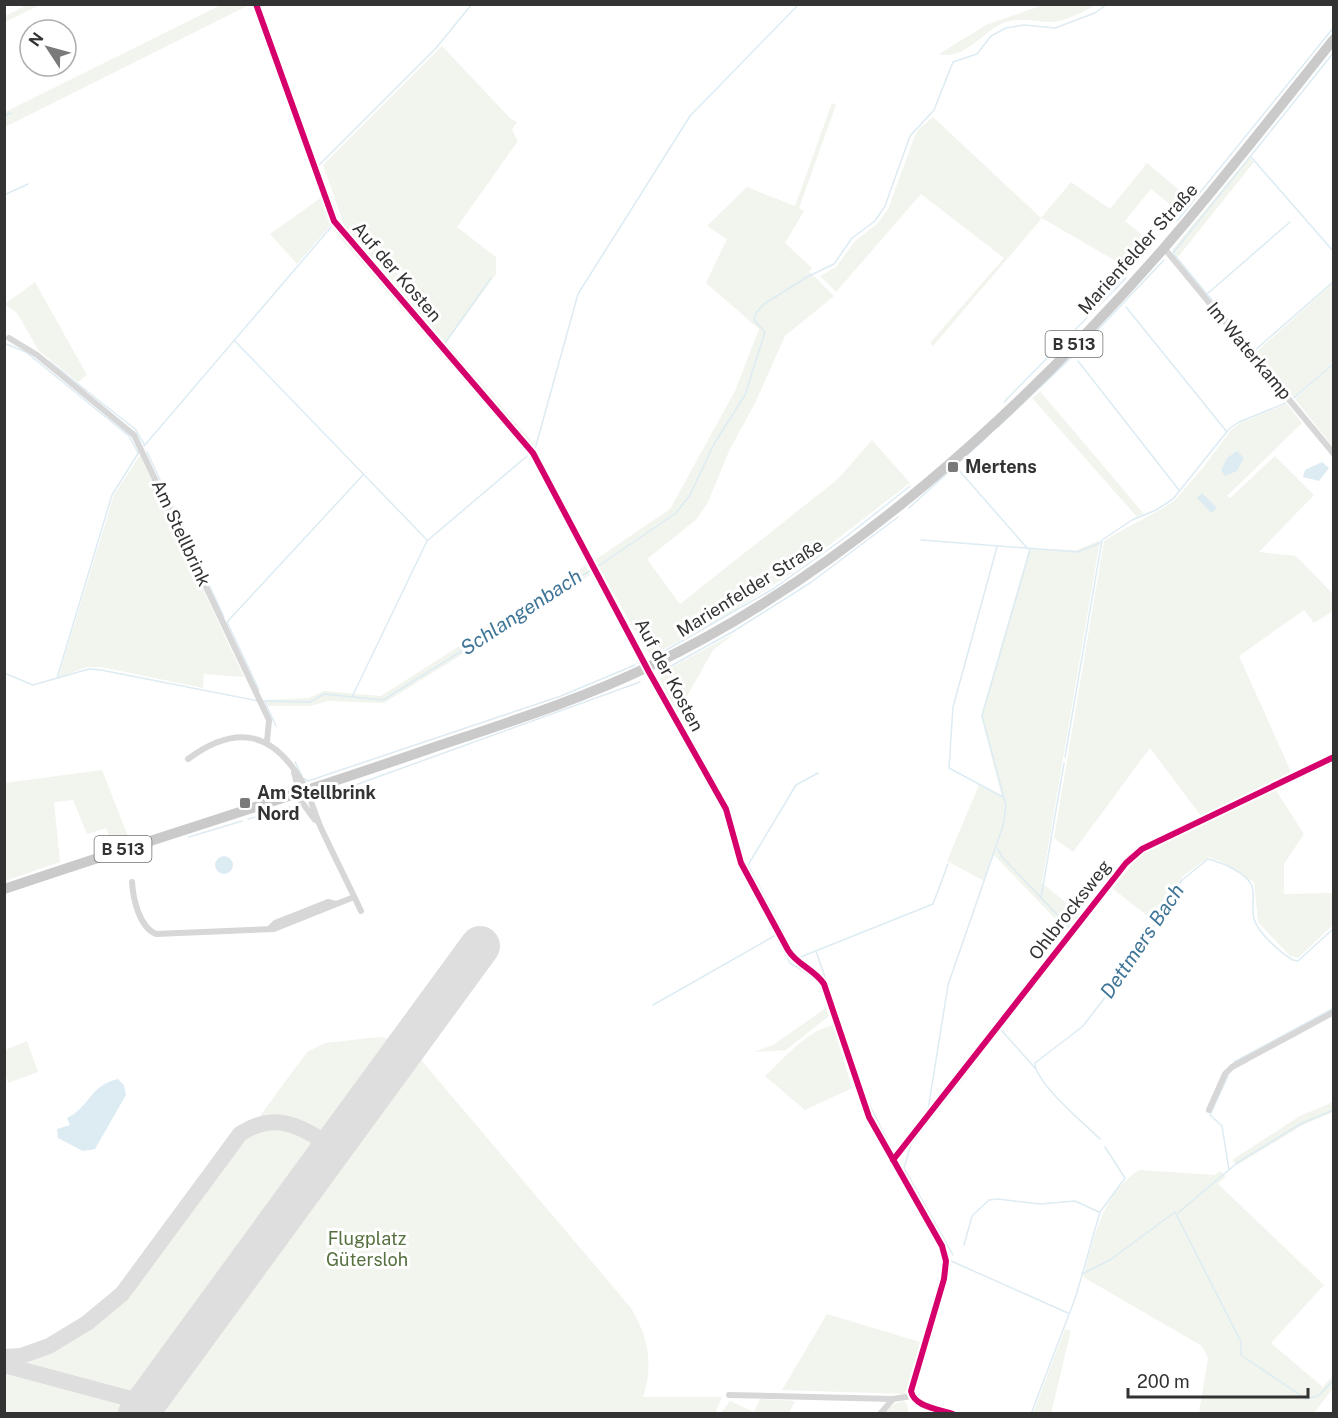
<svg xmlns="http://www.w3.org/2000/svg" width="1338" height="1418" font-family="'Public Sans',sans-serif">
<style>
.green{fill:#f1f5ed}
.water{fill:#ddebf3}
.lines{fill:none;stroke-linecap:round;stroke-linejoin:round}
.stream{stroke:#ddebf3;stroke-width:1.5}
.taxiway{stroke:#dedede;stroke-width:16}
.runway{stroke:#dedede;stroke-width:40}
.street{stroke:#d7d7d7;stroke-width:6}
.primary{stroke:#cacaca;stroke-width:10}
.cycleway-casing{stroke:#fff;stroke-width:10}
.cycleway{stroke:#d6006c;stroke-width:6}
.poi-dot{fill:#7a7a7a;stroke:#fff;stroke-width:2}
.labels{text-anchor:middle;stroke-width:6;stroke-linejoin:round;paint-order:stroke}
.shield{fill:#fff;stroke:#707070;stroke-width:1.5}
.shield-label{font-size:16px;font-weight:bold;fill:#333}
.street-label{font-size:18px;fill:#333;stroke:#fff}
.poi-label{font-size:18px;font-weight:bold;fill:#333;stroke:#fff;text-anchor:start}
.park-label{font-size:18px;fill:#56703f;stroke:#fff}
.water-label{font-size:20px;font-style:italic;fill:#3f7597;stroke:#fff}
</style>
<rect width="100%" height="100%" fill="#fff"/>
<path class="green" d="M1046 4 1095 5C1084 12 1062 23 1048 22 1031 21 1020 17 1003 23 982 32 964 61 939 54L986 25Z
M27 5H40L5 22V16Z
M221 5H249L5 127V112Z
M442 46 510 118 517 122 512 130 518 141 457 227 496 257V274L446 343 534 444 528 454 333 230 343 222 323 165Z
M832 103 836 105 799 208 804 211 785 243 812 268 809 271 834 296 785 336 756 401 729 451 708 502 697 519 647 559 680 604 838 479 872 440 910 483 801 567 727 615 653 655 646 651 595 560 670 509 735 391 759 329 706 283 727 239 707 226 747 187 795 206Z
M933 117 1041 218 1071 182 1110 209 1147 163 1191 200 1181 213 1151 189 1125 221 1154 245 1131 270 1042 218 933 346 930 343 1004 258 921 194 836 292 820 276 836 267 855 241 877 224 888 209 914 138 918 130Z
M1249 157 1254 162 1178 257 1172 250Z
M322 197 331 225 297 264 270 234Z
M35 282 87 375 78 382 39 351 17 313 5 304Z
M1333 283V362L1294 398 1255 353Z
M1333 364V447L1295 399Z
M1040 391 1144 514 1137 517 1032 398Z
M1287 404 1302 423 1227 496 1230 498 1275 456 1314 495 1259 552 1296 556 1333 594V611L1314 623 1304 610 1239 656 1291 772 1201 816 1150 748 1073 852 1054 838 1104 541C1127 526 1152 516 1174 501L1202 469 1231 430 1240 423Z
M140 455 244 677 204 674 203 688 101 667H87L58 678 114 495Z
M1100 540 1042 883 1080 914 1066 930 994 855 984 881 947 861 979 785 1002 797 981 716 1029 549 1077 550Z
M585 566 590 575 384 703 328 701 310 706H268L265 700 309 698 324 691 381 696Z
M735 633 713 650 677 714 660 680 663 672Z
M102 770 129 839 112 844 106 828 87 834 73 800 54 802 60 862 5 881V783Z
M1275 789 1304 834 1284 864V894L1333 893V925L1298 958 1290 956 1258 922 1254 882 1220 861 1209 857 1183 876 1154 921 1112 888 1143 852Z
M826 1008 829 1016 786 1050 754 1052 773 1045Z
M833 1025 852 1088 805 1110 765 1076C783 1059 808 1030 833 1025Z
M379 1037 392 1039 422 1061 631 1308C648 1336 654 1366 643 1397H722L715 1413H5V1374C26 1361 50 1354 72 1341 92 1330 110 1314 127 1297L307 1052 325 1043Z
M27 1041 38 1072 8 1083 5 1073V1050Z
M1333 1102V1112L1303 1125 1237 1165 1232 1160 1300 1116Z
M1139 1170 1215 1175 1220 1171 1226 1176 1218 1184 1324 1285 1271 1343 1323 1387 1333 1375V1388L1314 1413H1199L1208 1358 1202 1346 1083 1277C1094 1238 1102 1194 1139 1170Z
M827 1314 920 1342 905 1394 782 1390Z
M1065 1329 1071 1331 1051 1413H1033Z
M760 1399 795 1401 789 1413H721L730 1401 754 1412Z
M903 1401 907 1404 908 1413 883 1414 893 1405Z"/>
<path class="water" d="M1237 451 1244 458 1237 471 1225 476 1221 470 1227 458Z
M1322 462 1329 468 1319 481 1303 477 1305 470Z
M1202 493 1217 508 1211 513 1197 498Z
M215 865a9 9 0 1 1 18 0a9 9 0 1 1-18 0Z
M118 1079 124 1085 126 1095 95 1149 83 1151 58 1138 57 1129 70 1125 67 1118C90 1107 90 1085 118 1079Z"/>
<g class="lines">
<path class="stream" d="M4 116 11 113
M1251 157 1334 252
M4 195 28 184
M338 218 318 166 436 48 472 4
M1177 221 1334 27
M1207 294 1290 222
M1126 307 1227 432
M234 340 427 540
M445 343 491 278
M6 344 26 352 129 436 138 453
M1249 345 1173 253 1334 52
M1254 351 1334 281
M49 361 135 429 144 444
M1078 361 1179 490
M1294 398 1334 363
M1004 402 1126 278
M998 427 1073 356 1164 260
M144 446 332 226
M535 449 578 294 690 116 799 4
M147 452 224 617
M957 468 1028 549
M909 508 988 436
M921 540 1078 552 1100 543
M997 547 953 707 949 768 1003 797
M597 567 676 513 690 495 714 444 745 395 765 332 754 320 756 313 764 304 807 277 834 264 852 238 875 221 885 206 910 136 934 110 953 62 977 54 991 36 1006 28 1024 25 1055 28 1095 13 1107 4
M654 657 773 589 847 536 910 486
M662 671 734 631 810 583 898 517
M4 673 33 685 89 669 101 670 258 701
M57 678 112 495 139 452
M259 690 227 622 363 475
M352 697 427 541 527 456
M263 701 310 702 324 694 383 700 593 569
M265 702 276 726
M1065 757 1102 540 1132 520 1156 510 1173 499 1229 429 1239 422 1286 403
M1324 758 1334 753
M295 762 303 778 308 781 561 696 635 665
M1282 786 1334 762
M325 796 640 682
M248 819 290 807
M189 837 242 821
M1041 898 1064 763
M816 951 854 1062
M795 954 748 865 796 785 818 773
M798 958 933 904 948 864
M819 983 831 1016
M653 1005 776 935 790 963 816 979
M834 1026 853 1082
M1002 1031 1035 1068
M1234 1062 1334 1008
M1228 1076 1210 1115 1222 1126 1229 1170
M939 1096 1070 928 1002 857 998 849
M866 1098 894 1153 928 1110 948 985 1003 826 1006 805 982 716 1030 550
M1100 1139C1085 1124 1035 1083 1035 1063L1083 1026 1127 969 1182 880 1208 859C1221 862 1247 873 1252 886 1255 897 1251 909 1254 919 1258 933 1281 953 1293 960L1298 961 1334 928
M1178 1213 1237 1163 1302 1123 1334 1110
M964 1245 972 1216 989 1200 998 1199 1040 1204 1075 1201 1099 1212
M953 1255 904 1168 911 1144 963 1078
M951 1261 1068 1313
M1082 1274 1110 1260 1175 1212 1241 1342V1355L1306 1399 1318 1396 1334 1380
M1031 1414 1076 1296 1100 1212 1125 1178 1105 1147"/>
<path class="taxiway" d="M4 1357 21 1356 49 1346 87 1323 122 1294 240 1134C276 1110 301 1127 333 1147
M4 1365 146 1403"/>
<path class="runway" d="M138 1414 480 946"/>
<path class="street" d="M256 4 334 221 533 453 649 672 726 809 741 863 788 950C797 965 814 969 824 984L869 1117 942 1246 946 1261 944 1279 911 1385 912 1396
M1164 248 1334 454
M9 338 37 355 134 435 269 720 267 742
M188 759C238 722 275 733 304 785 311 799 315 814 321 828 334 856 348 883 361 911
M294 772 301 801 315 820
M132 882C133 898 139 927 156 934L274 929 354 897
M269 929 275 923 328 902 336 904
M1209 1110 1225 1074 1232 1067 1334 1012
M893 1160 1126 863 1142 849 1334 757
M729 1395 893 1399 912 1396
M912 1396 920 1403 953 1414
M880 1414 893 1399"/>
<path class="primary" d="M4 889C146 841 288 798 429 749 503 724 580 700 650 666 844 574 1024 409 1164 248 1223 180 1278 109 1334 39"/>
<defs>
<path id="cycleway" d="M256 4 334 221 533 453 649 672 726 809 741 863 788 950C797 965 814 969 824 984L869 1117 942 1246 946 1261 944 1279 911 1391C914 1407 939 1409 953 1414
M893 1160 1126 863 1142 849 1334 757"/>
</defs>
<use href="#cycleway" class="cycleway-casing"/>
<use href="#cycleway" class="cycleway"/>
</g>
<g class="poi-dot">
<rect x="947" y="461" width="12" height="12" rx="3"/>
<rect x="239" y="797" width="12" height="12" rx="3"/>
</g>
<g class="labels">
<g class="shield">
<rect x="1045.5" y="331" width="57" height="26" rx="4.5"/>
<rect x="94.5" y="836" width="57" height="26" rx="4.5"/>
</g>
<g class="shield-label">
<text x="1074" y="350">B 513</text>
<text x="123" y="855">B 513</text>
</g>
<g class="street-label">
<text transform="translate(1138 249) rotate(-48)" y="6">Marienfelder Straße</text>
<text transform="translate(397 272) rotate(49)" y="6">Auf der Kosten</text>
<text transform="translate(1249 351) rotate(50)" y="6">Im Waterkamp</text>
<text transform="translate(181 533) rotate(65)" y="6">Am Stellbrink</text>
<text transform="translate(750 588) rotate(-32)" y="6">Marienfelder Straße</text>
<text transform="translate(669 675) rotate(62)" y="6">Auf der Kosten</text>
<text transform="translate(1070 910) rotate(-52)" y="6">Ohlbrocksweg</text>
</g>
<g class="poi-label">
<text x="965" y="473">Mertens</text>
<text x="257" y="799">Am Stellbrink<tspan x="257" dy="21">Nord</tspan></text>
</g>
<g class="park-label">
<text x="367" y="1245">Flugplatz<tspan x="367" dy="21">Gütersloh</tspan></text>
</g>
<g class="water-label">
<text transform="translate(521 612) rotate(-33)" y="7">Schlangenbach</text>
<text transform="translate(1142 941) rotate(-56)" y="7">Dettmers Bach</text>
</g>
</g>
<rect width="1338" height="1418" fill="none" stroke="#333333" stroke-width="12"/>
<g transform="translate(48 48) rotate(306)"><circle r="28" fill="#ffffff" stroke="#adadad" stroke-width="1.5"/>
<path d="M0-4.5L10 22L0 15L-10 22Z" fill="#7a7a7a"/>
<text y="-9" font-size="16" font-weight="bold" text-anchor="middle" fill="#333333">N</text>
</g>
<path d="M1128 1388v9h180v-9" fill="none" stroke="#333333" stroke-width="3"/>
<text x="1137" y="1388" font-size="18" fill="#333333" stroke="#ffffff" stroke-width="4.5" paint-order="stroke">200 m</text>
</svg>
